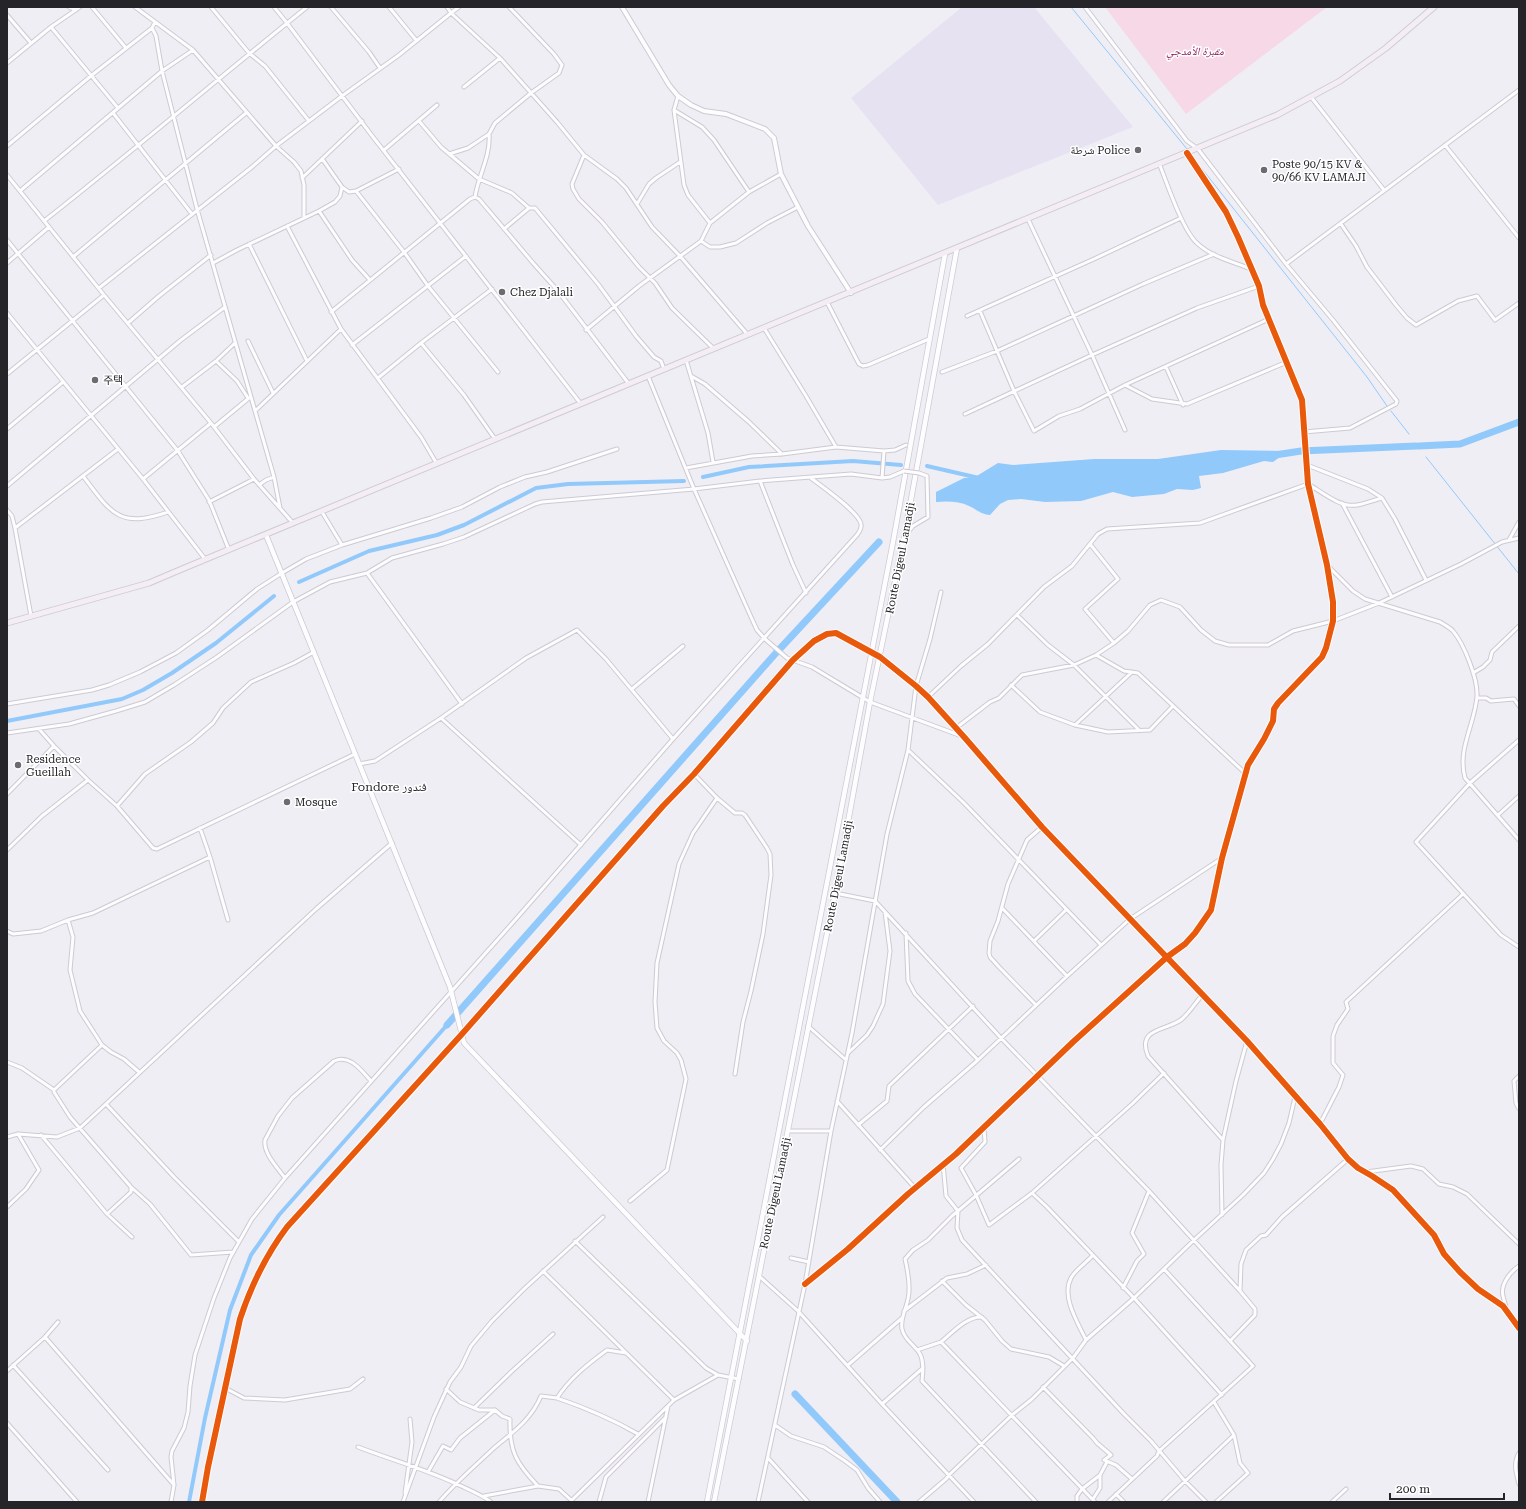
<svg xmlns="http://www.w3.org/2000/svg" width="1526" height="1509" font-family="'Roboto Serif','Noto Naskh Arabic','Noto Sans KR',serif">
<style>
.built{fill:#e6e2f1}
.green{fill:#f6d8e7}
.water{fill:#92c9fb}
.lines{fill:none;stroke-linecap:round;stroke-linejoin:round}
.stream{stroke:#92c9fb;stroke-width:1}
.canal{stroke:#92c9fb;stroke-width:4}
.river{stroke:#92c9fb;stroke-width:7}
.minor-casing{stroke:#cdcbd1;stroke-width:5}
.tertiary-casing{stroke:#cdcbd1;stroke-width:6}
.secondary-casing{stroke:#cdcbd1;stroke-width:6}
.trunk-casing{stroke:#cecdd0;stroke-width:7}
.minor{stroke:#fdfcfe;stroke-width:3}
.tertiary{stroke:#fdfcfe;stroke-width:4}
.secondary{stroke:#fdfcfe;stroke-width:4.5}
.trunk{stroke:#f4edf6;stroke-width:5}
.minor-bridge-casing{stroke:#cdcbd1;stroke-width:5;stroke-linecap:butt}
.minor-bridge{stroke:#fdfcfe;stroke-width:3}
.cycleway-casing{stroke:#fff;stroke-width:8}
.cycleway{stroke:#e8590c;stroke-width:6}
.poi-dot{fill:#6c6b70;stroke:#fff;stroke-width:1.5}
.labels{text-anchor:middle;stroke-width:3;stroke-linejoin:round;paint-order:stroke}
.park-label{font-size:11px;font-style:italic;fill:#8e215e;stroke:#fff}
.poi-label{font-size:11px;fill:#252429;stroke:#fff;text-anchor:start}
.street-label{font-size:11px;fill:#252429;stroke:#fff}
.neighbourhood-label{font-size:12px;fill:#252429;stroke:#fff}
</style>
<rect width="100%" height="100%" fill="#f0eef5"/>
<path class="built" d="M962 7H1034L1133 127 938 205 851 98Z"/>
<path class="green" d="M1105 7H1327L1186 114Z"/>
<path class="water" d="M1221 450 1284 451V454L1273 462 1264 461 1223 473 1199 476 1201 488 1193 490 1177 489 1164 494 1132 497 1113 492 1081 501 1045 502 1021 499 1008 500 1000 504 990 515C982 515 976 509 969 506 959 501 947 501 936 502V492L964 478 975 477 998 463 1013 465 1094 459H1158Z"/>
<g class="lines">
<path class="stream" d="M1071 7 1187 149
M1191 155 1367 377 1387 406
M1391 411 1409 434
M1426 457 1519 574"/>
<path class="canal" d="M927 466 979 478
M703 477 749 467 853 461 901 465
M299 582 369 551 437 535 464 525 536 488 568 484 684 481
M7 721 122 699 143 690 172 673 216 643 274 596
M189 1502 205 1418 230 1310 251 1255 279 1215 447 1025"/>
<path class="river" d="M1419 446 1460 444 1519 422
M1275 455 1301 451 1416 446
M447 1025 776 653 879 542
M795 1394 897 1502"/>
<defs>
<path id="minor" d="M69 7 76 10
M92 7 126 48
M135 7 193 50 276 146 294 162 301 171 304 185V217
M211 7 249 53 265 66 309 121
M274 7 287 23 373 137 581 404
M331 7 369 52 380 68
M389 7 416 40
M447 7 451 13 459 7
M1085 7 1187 141 1198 149 1286 264 1333 320 1397 401 1396 404 1350 428 1304 432
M7 15 31 43
M51 27 118 108
M152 28 156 36 162 71 197 209 274 477 280 508
M7 63 51 27 80 7
M464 87 500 58
M678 96 674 110 684 185 688 195 710 223
M1311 97 1384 190
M674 110 702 127 714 140 749 192
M113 113 192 214
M419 121 441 147 479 179 512 193 529 208
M1445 145 1519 238
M7 146 92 75 152 28 155 22
M384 150 437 105
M449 154 468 148 489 134 495 123 531 93 559 73 562 65 554 54 509 7
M584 155 572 184 573 189 579 199 602 222 639 267 655 283 672 308 714 349
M323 160 342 187 349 192 356 191 399 169
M1159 163C1167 183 1183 232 1198 244 1212 257 1234 262 1251 269
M7 175 104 295 211 423 254 479 293 523
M302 178 362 121
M20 191 162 71 193 50
M356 191 404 252 428 286 498 372
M475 197C478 176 491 156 489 134
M637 204 649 184 656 178 680 162
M319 211 352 260 370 280
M1028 219 1092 355 1125 430
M44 221C133 151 219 78 307 7
M1341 224 1356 246 1367 267 1396 305 1407 318 1416 325 1458 301 1477 296 1495 320 1519 303
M287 226 341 329 421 437 437 464
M504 229 529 208H535L598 284 636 336 654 357 661 361 664 369
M7 240 178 451 209 500 229 550
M701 241 710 223 749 192 781 174
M249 244 307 361
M73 257 246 113
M7 263 49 227
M213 263 237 250 319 211 335 202 340 196 342 187
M1286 264 1519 90
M99 288 252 167 276 146 342 96 399 55 451 13 500 58 557 122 584 155 617 179 626 188 652 227 680 256 748 335
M492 289 421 343 464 395 495 439
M827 302 859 364 863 366 868 365 929 339
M980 311 1014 391 1034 431 1059 416 1080 409 1125 385 1269 319
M331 312 470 199 475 197 479 199 533 263 558 291 629 384
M7 313 143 479 205 559
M967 316 1094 259 1181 218
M128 323 159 296 211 255
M764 328 806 396 836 447
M586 330 639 286 701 241 710 247H720L736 243 767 223 798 207
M248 341 273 393
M235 343 216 361 237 381 248 398
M352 345 466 256
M686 360 708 433 713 462
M1166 367 1183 405
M942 372 997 351 1143 284 1214 254
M7 374 104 295
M648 376 694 489 751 617 757 630 765 639 787 658 812 667 870 702 964 737
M691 376 705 384 749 422 782 454
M378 378 421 343
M1125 385 1152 399 1187 404 1287 362
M182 387 216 361
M255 411 341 329
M965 414 1092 355 1197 308 1259 286
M214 427 249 398
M7 429 63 382
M1307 465 1368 489 1382 498 1395 519 1426 580
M686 468 752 456 782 454 836 447 884 451 895 450 906 445
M83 476C111 513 119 529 168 512
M882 478 884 451
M143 479 211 423
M760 481 793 565 806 593
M259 485 266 480 274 477
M7 486 181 340 225 307
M209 502 254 479
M1342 503 1392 597
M7 510 12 516 15 528 31 616
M322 512 342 545
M15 528 118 449
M905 536 913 526 928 517 927 476 919 473
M1509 540 1519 522
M1090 544 1118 579 1085 609 1114 643
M1327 565 1353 591 1365 599 1440 622C1445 625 1449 627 1453 631 1464 644 1478 679 1477 696 1475 724 1457 749 1465 778L1519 840
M367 573 462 704
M1017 615 1048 645 1074 665 1139 730
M1096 655 1124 671 1138 673 1246 774
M1473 673 1483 667 1490 660 1492 652 1519 626
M1011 685 1040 712 1075 725 1108 732 1150 730 1173 706
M632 689 683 646
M928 697 961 666 988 644 1044 587 1072 566 1098 534 1107 529 1200 523 1308 484C1322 492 1340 508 1357 505 1365 504 1374 500 1382 498
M1477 698H1486L1491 701 1514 699 1519 706
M7 704 92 690 109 685 140 672 176 653 208 630 257 589 282 573 306 559 342 545 431 518 462 507 500 487 525 477 547 472 617 449
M441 718 581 845
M1075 725 1132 672
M956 728 990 702 999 698 1022 675 1074 665 1096 655 1114 643 1128 631 1150 605 1161 600 1180 607 1201 630 1215 641 1229 645H1268L1293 631 1333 621 1379 603 1461 564 1502 542 1519 538
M39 729 54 746 88 780
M7 733 69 724 116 711 145 702 174 685 217 657 293 602 330 582 367 573 392 558 443 544 464 537 535 504 542 502 694 489 760 481 851 474 882 478 890 477 904 471
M1519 740 1470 783 1416 842 1501 935 1519 947
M908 750 964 803 1101 945
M359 764 375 761 441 718 526 658 577 630 606 659 673 739
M7 794 54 746
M717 798 735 813H742L745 815 767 848 770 854 771 875 763 934 751 991 743 1022 735 1074
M117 806 145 774 191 742 213 723 223 708 251 682 294 663 314 652
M1498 815 1519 796
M200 828 210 857 228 920
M7 850 42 816 88 780 117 806 153 848 157 849 355 754
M835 893 875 901 1001 1038 1149 1191 1240 1291 1255 1309V1315L1230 1341
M1002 908 1067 976
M68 920 73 937 70 970 80 1011 102 1045 111 1052 124 1059 139 1072
M7 931 13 934 41 931 68 920 93 913 210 857
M906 933 908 981 915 994 978 1060
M1034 941 1066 910
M1203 994C1196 1002 1190 1012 1182 1019 1168 1031 1136 1027 1148 1056L1223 1140
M1036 1005 999 967 990 957 989 953 990 941 998 921 1008 884 1027 840 1042 827
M808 1026 846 1060
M848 1053 867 1035 873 1026 883 1004 890 951 885 912
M7 1062 22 1068 54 1090V1092L70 1117 131 1187V1192L107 1214
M1519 1076 1514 1081 1516 1103 1519 1109
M54 1090 102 1045
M837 1101 915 1188
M106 1104 174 1177 239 1242
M1320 1124 1339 1087 1343 1075 1333 1063V1036L1337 1025 1348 1009 1346 1002 1463 894
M858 1125 887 1101 889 1086 973 1006
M984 1128 985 1142 961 1168 976 1195 989 1225 1032 1193 1047 1207 1134 1298 1222 1395
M788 1131H831
M41 1135 107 1214 132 1237
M7 1137 18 1134 57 1137 80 1128 316 909 392 843
M880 1150 924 1107 978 1060 1064 979 1130 919 1222 858
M1019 1159 952 1216 928 1240 913 1250 905 1259C908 1272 911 1287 908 1299 906 1309 900 1319 902 1329 904 1340 915 1345 920 1354 924 1362 923 1372 922 1381L1036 1502
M943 1164 946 1196 958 1211 957 1228 962 1240 1124 1414 1151 1441 1185 1481 1206 1502
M1366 1172 1411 1166 1423 1169 1439 1184 1453 1187 1467 1194 1519 1244
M285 1178C277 1167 263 1153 265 1140L278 1116 292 1098 334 1061C350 1054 361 1070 371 1081
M131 1187 150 1204 191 1255 233 1252
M1032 1193 1132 1104 1164 1073
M630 1201 667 1170 686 1079 681 1060 677 1053 664 1041 657 1028 655 1002 657 963 679 864 693 833 717 798 694 774
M7 1207 26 1189 39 1170 18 1134
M1222 1215 1221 1165 1223 1140 1236 1081 1247 1041
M575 1241 706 1368 718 1375 739 1379
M791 1258 809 1262
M543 1271 674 1400
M759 1276 798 1311 882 1404 974 1502
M942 1281 966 1305 985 1320 1002 1341 1011 1349 1049 1357 1064 1366
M805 1284 848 1249 908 1194 956 1154 1073 1042 1167 957 1185 944 1195 933 1211 910 1222 858 1248 765 1264 739 1273 721 1274 709 1278 703 1322 657 1326 648 1333 621V602L1327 565 1308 484 1302 400 1263 305 1259 286 1238 237 1226 212 1187 153
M1123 1288 1137 1261 1144 1254 1132 1233 1149 1191
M1240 1291 1241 1264 1246 1250 1261 1236 1266 1235 1282 1217 1348 1159
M1506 1309C1506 1304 1504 1301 1503 1296 1500 1285 1510 1272 1519 1266
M904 1311 947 1278 967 1274 986 1265
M45 1337 174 1485
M1086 1340C1078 1323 1061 1297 1071 1278 1075 1270 1086 1263 1092 1256
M941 1342C952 1333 967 1316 982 1317
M917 1350 941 1342 1095 1502
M13 1365 108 1470
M848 1365 902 1318
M7 1371 45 1337 58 1322
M1043 1387 1093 1438 1097 1443 1111 1455 1104 1460 1116 1465 1132 1479
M225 1388 244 1398 285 1400 350 1389 363 1379
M446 1389 460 1402 479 1410H495L502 1416 510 1419C509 1451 516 1463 538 1486
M557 1398C586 1408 612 1419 638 1434
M882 1404 923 1368
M474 1408 511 1372 553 1334
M7 1423 77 1502
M775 1425 791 1436 824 1447 845 1461 857 1470 868 1488 880 1502
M358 1447C392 1460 428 1470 461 1486 472 1491 482 1495 491 1502
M1519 1453C1513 1463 1516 1473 1519 1484
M768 1458 808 1502
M428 1472 443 1446 451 1450 460 1438 495 1410
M405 1493 412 1442 410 1419
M1116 1494 1124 1502
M484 1496 538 1486 559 1489 572 1501
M1093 1499 1100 1488V1475L1107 1462
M171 1502 174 1485 171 1457 172 1451 184 1428 188 1412 190 1386 195 1355 214 1298 230 1258 252 1219 285 1178 516 919 673 739 857 535C859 532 862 529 861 524 859 512 821 486 811 478
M202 1502 208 1467 240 1319C251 1286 266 1255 287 1227L462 1034 663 806 694 774 793 660 814 641 827 634 836 633 880 657 916 686 928 697 965 738 1042 827 1247 1041 1320 1124 1348 1159 1358 1168 1372 1176 1393 1190 1434 1235 1444 1254 1460 1272 1478 1289 1503 1306 1519 1328
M403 1502 434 1417 450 1382 461 1367 471 1346 492 1321 524 1289 603 1217
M439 1502C456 1482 475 1466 494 1448 513 1432 531 1420 541 1396L557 1398C570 1378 588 1364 607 1350L626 1353
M570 1502 674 1400 718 1375
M599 1502 606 1477 666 1417
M648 1502 668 1406
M758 1502 805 1284 831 1131 852 1033 887 834 908 750 916 686 930 639 941 592
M919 1502 946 1479 949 1475 1012 1415 1032 1399 1073 1358 1086 1340 1134 1298 1194 1240 1243 1195 1264 1173 1273 1159 1281 1144 1289 1123 1295 1097
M1077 1502V1496L1082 1489 1100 1475
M1108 1502 1157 1456 1159 1451 1253 1366 1164 1269
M1163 1502 1234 1435 1214 1402
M1216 1502 1248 1473 1240 1463 1234 1435
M1332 1502 1346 1489"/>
<path id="tertiary" d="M622 7 669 85 678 96 691 105 704 111 726 114 765 129 774 138 781 174 808 226 851 293"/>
<path id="secondary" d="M266 535 450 987 464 1043 747 1341
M707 1502 893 542 945 254
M714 1502 835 893 870 702 904 538 957 248"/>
<path id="trunk" d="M7 623 149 583 182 569 1277 115 1340 81 1386 48 1434 7"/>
</defs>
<use href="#minor" class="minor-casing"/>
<use href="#tertiary" class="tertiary-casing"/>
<use href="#secondary" class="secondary-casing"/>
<use href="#trunk" class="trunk-casing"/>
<use href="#minor" class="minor"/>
<use href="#tertiary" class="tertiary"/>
<use href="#secondary" class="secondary"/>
<use href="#trunk" class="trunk"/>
<defs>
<path id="minor-bridge" d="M904 471 919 473"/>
</defs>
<use href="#minor-bridge" class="minor-bridge-casing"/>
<use href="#minor-bridge" class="minor-bridge"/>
<defs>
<path id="cycleway" d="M805 1284 848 1249 908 1194 956 1154 1073 1042 1167 957 1185 944 1195 933 1211 910 1222 858 1248 765 1264 739 1273 721 1274 709 1278 703 1322 657 1326 648 1333 621V602L1327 565 1308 484 1302 400 1263 305 1259 286 1238 237 1226 212 1187 153
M202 1502 208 1467 240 1319C251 1286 266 1255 287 1227L462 1034 663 806 694 774 793 660 814 641 827 634 836 633 880 657 916 686 928 697 965 738 1042 827 1247 1041 1320 1124 1348 1159 1358 1168 1372 1176 1393 1190 1434 1235 1444 1254 1460 1272 1478 1289 1503 1306 1519 1328"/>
</defs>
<use href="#cycleway" class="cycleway-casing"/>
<use href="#cycleway" class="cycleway"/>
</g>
<g class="poi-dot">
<circle cx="1138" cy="150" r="4"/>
<circle cx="1264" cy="170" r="4"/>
<circle cx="502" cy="292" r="4"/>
<circle cx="95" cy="380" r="4"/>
<circle cx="18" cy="765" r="4"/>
<circle cx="287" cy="802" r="4"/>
</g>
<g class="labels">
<g class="park-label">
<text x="1195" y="55">مقبرة الأمدجي</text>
</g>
<g class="poi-label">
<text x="1130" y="154" text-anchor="end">شرطة Police</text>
<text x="1272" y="168">Poste 90/15 KV &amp;<tspan x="1272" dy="13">90/66 KV LAMAJI</tspan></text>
<text x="510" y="296">Chez Djalali</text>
<text x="103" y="384">주택</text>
<text x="26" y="763">Residence<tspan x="26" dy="13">Gueillah</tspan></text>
<text x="295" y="806">Mosque</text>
</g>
<g class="street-label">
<text transform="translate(900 558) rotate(-79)" y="4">Route Digeul Lamadji</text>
<text transform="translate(838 876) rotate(-79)" y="4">Route Digeul Lamadji</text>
<text transform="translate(775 1193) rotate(-78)" y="4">Route Digeul Lamadji</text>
</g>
<g class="neighbourhood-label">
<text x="389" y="791">Fondore فندور</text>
</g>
</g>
<rect width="1526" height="1509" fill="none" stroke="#252429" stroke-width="16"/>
<path d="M1390 1493v6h114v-6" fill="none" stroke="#252429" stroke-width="2"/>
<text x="1396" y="1493" font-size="12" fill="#252429" stroke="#ffffff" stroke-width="3" paint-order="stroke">200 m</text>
</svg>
